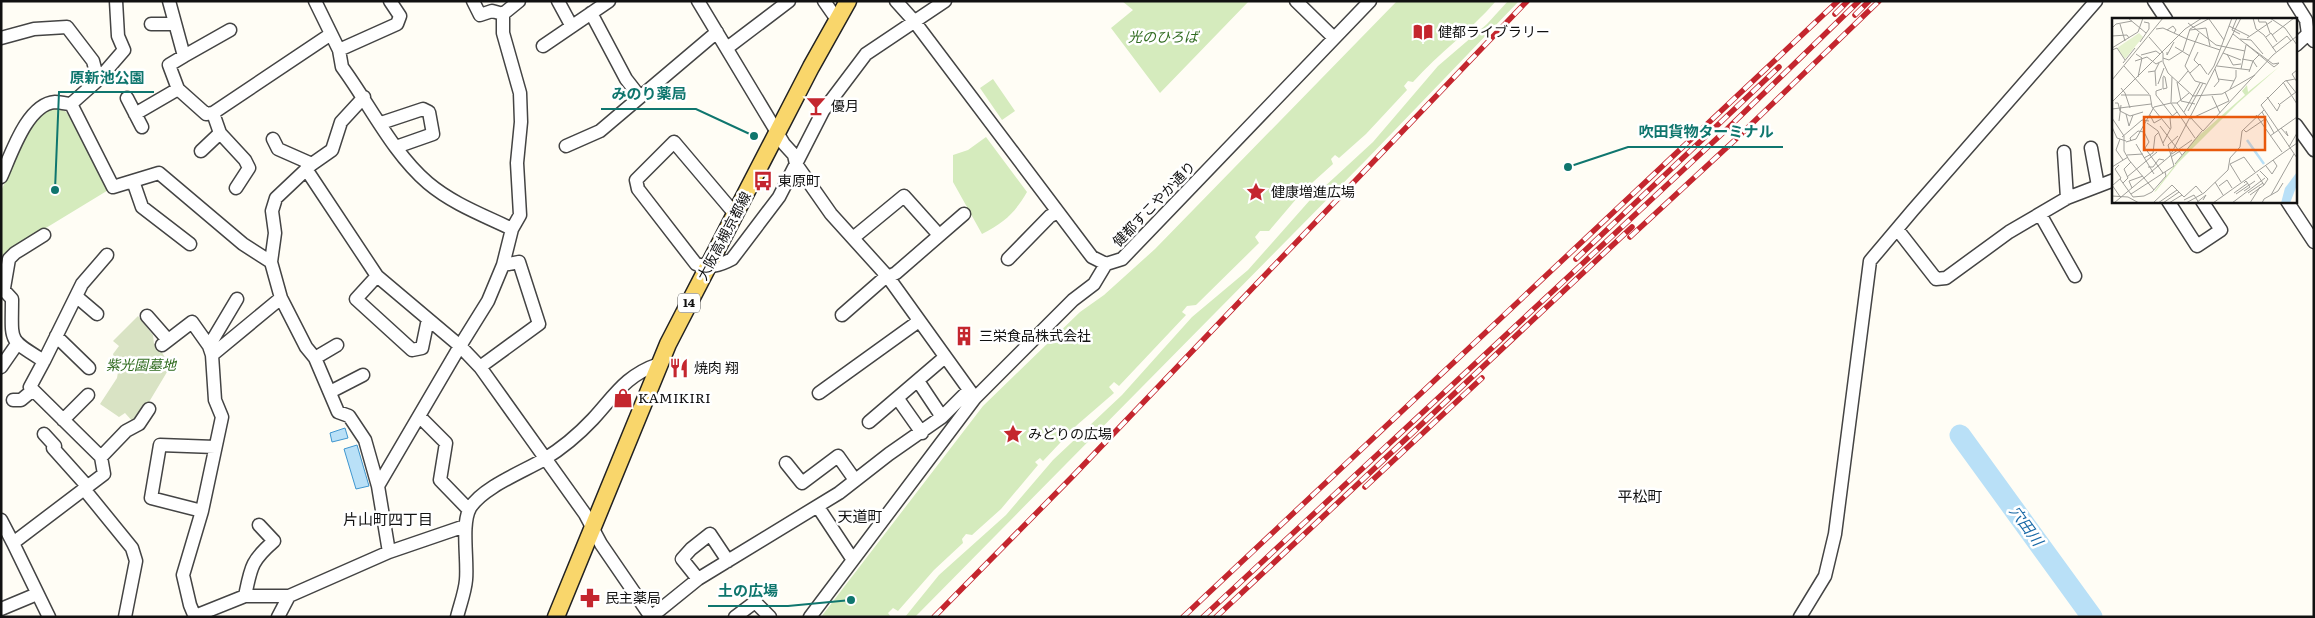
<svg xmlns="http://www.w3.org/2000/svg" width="2315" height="618" font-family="Literata,'Noto Sans JP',serif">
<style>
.green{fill:#d5ebbd}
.cemetery{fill:#d9e3c4}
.water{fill:#b9e0f7;stroke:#3f96cf}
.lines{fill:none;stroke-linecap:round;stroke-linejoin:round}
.river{stroke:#b9e0f7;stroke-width:21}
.minor-casing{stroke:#444;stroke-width:15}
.major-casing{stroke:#222;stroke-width:19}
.minor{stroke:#fff;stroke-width:12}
.major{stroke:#f9d66b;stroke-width:16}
.rail-casing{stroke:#c4262e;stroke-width:5.5}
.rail{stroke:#fff;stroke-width:4;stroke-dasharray:11;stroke-linecap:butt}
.labels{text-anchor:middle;stroke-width:5;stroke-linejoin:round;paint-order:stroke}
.shield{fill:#fff;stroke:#585858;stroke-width:1}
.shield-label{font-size:12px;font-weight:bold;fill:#111}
.poi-label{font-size:14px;fill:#111;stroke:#fff;text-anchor:start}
.park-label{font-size:14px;font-style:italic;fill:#2f6b1f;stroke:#fff}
.street-label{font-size:14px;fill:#111;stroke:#fff}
.neighbourhood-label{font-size:15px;fill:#111;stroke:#fff}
.water-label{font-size:15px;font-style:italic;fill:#1768a6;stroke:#fff}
.inset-river{fill:none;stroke:#b9e0f7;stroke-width:2.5}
.inset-road{fill:none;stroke:#a09f9a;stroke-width:1}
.view{fill:#e8590c;fill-opacity:0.15;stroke:#e8590c;stroke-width:2.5}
.inset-edge{fill:none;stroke:#111;stroke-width:2.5}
.leader{fill:none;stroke:#0f766e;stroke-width:2}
.callout-dot{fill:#0f766e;stroke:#fff;stroke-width:2}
.callout-label{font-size:15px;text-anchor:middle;font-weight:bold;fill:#0f766e;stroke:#fff;stroke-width:5;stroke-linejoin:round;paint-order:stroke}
</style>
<rect width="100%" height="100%" fill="#fffdf5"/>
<path class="green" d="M1122 1H1249L1160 93 1111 28 1133 10Z
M1397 1H1496C1470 31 1439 53 1413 82L1408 81 1404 86 1407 90 1366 134 1339 158 1335 155 1331 159 1333 164 1303 191 1269 231H1260L1255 237 1259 243 1196 305 1187 306 1182 312 1186 315 1119 386 1114 382 1109 387 1114 393 1077 425 1043 461 1040 458 1035 462 1038 465 1001 509 972 535 966 534 962 539 963 543 934 570 898 611 893 608 888 613 891 617H821L983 406 1080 312 1104 295 1155 249Z
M1508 1H1519L1367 159 915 617H905L939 575 1006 515 1053 460 1122 395 1192 317 1248 270 1310 200 1373 142 1438 66 1487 24Z
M993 79 1015 111 1002 120 980 88Z
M55 107 65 111 72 118 110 189 13 248 1 274V191L31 126 43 112Z
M986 137 1027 192C1014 214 1005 222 982 234L953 182V155L968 150Z"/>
<path class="cemetery" d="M138 316 153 335 154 344 157 343 170 367 140 417 134 423 125 413 119 417 100 404 117 378 118 372 113 354 119 346 113 341Z"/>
<path class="water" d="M345 428 348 438 332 442 330 433Z
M357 445 369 486 356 489 344 449Z"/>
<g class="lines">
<path class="river" d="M1960 435 2092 617"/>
<defs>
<path id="minor" d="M169 1 184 56 169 65 178 89 206 114 213 113 331 34
M315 1 339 50 342 67C370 105 392 152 428 183 453 204 483 215 512 229
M473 1 480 15 492 11 503 14
M558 1 571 25
M698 1 784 144 794 155 796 164 831 214 888 277 975 398
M824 1 838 21
M896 1 914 21 1092 257 1106 264 1122 259 1370 1
M1296 1 1334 38
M2154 1 2166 19
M2294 1 2306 20 2308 34 2314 41
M591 13 626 79 640 97
M151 24H174
M1 38 34 29 67 27 93 61 98 80
M2296 45 2308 34
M543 46 609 1
M727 48 789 1
M339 50 397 24 400 16 390 1
M184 56 230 30
M364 97 341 122 332 150 312 164 276 198 272 211 275 233 271 262 281 298 306 347 315 358 338 412 349 416 365 440 378 486 389 552
M127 98 142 127
M71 104 113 187 159 173 243 244 271 262
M213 113 220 133 245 160 249 168 236 188
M135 114 178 89
M381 123 423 109 429 112 433 134 396 147
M2296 125 2314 150
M273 139 278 149 312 164
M566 146 600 131 717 32
M2091 148 2098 186
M201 151 220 133
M2064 152 2067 198
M306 169 377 276 460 346 480 367 585 514 601 544 651 617
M1 177C11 155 27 104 55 102 60 102 66 104 71 104L98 80 124 50 118 36 116 1
M133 181 142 207 190 244
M2168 201 2197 246 2221 230 2202 201
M2287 201 2314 242
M735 214 674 142 636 180 638 189 696 264C710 268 719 266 732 259L779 197 823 111 866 54 945 1
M2040 214 2075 276
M1897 229 1936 279 1946 278 2009 232 2067 198 2114 180
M853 238 904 196 939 235
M1008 259 1050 216 1057 213
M377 276 356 299 412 350 422 348 428 319
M1 287 12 299C12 343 7 338 44 361L30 387 101 457 104 474 13 543 49 617
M4 288 9 259 15 253 44 235
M77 297 97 314
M842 315 882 280 896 273 964 214
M147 316 168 340
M56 336 89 368
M162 345 192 322 209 346 212 355
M209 346 237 299
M315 358 337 345
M44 361 82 284 107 255
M1 367 17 344
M480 367 539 324 519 262 503 265
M918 381 942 417
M330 392 363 375
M819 393 919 321
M898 399 922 433
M13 400H21L33 390
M419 416 446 443 440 480 469 510
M63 420 88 395
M869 422 945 357
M44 434 55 446 53 448 87 486
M101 457 126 431 139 424 149 409
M786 463 802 483 838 456 855 480
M378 486 460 346 488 301 503 265 512 229 520 215 517 163 521 122 520 93 503 33V14L519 1
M84 489 132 548 136 561 125 617
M818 507 853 560
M202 511 151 498 160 445 215 447
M1 520 13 543
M698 579 682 559 691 549 710 534 728 561
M245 596C251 567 251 561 274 541L259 525
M1 609 37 594
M195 616 245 596H289L389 552 465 526
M195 617 190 605 183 575 202 511 222 417 215 400 212 355 281 298
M278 617 289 596
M457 617C460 605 465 592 466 580 468 560 461 524 470 508 482 488 522 472 543 460 561 449 578 435 593 419 615 395 626 375 659 364
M651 617 698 579 839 493 889 454 942 417 969 390
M735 617 755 602 770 617
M810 617 975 398 1073 300 1094 284 1106 264
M1800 617 1825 576 1835 534 1870 261 1913 210 2096 1"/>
<path id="major" d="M556 617 668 344 811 67 848 1"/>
</defs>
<use href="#minor" class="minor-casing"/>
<use href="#major" class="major-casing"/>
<use href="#minor" class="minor"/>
<use href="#major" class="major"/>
<defs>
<path id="rail" d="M1835 14 1848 1
M1855 15 1869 1
M1630 237 1736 139 1879 1
M1576 259 1779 67
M1365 487 1482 378
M934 617 1072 477 1527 1
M1183 617 1838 1
M1203 617 1726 130 1859 1
M1216 617 1632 227"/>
</defs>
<use href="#rail" class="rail-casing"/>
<use href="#rail" class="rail"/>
</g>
<defs>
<symbol id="library-bare" viewBox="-9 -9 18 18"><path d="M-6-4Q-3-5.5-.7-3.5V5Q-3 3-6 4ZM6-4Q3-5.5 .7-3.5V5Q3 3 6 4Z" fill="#c4262e" stroke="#fff" stroke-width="2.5" paint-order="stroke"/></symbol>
<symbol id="bar-bare" viewBox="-9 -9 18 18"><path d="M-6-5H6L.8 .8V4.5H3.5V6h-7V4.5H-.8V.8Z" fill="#c4262e" stroke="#fff" stroke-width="2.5" paint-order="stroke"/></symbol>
<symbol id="bus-bare" viewBox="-9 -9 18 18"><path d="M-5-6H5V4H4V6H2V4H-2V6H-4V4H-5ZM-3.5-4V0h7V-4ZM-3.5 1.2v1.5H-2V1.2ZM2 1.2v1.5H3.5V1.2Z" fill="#c4262e" stroke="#fff" stroke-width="2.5" paint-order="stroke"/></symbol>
<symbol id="sight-bare" viewBox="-9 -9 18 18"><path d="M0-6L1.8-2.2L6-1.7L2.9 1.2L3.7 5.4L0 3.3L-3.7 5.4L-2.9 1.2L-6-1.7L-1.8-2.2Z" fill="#c4262e" stroke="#fff" stroke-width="2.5" paint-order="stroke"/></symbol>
<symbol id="building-bare" viewBox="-9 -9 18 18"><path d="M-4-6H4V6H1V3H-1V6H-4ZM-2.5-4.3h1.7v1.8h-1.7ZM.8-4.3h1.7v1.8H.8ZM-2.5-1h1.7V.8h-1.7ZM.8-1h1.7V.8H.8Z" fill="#c4262e" stroke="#fff" stroke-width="2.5" paint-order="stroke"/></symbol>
<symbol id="restaurant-bare" viewBox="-9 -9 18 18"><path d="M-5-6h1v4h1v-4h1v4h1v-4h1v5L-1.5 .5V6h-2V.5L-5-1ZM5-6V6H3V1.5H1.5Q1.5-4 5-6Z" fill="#c4262e" stroke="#fff" stroke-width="2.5" paint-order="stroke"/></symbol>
<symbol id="shop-bare" viewBox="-9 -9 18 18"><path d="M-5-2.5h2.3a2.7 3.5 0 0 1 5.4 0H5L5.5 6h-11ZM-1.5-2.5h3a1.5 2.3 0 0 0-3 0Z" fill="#c4262e" stroke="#fff" stroke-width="2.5" paint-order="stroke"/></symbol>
<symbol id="pharmacy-bare" viewBox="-9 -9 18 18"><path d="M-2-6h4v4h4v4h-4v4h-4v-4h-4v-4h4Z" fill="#c4262e" stroke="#fff" stroke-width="2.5" paint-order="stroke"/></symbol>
</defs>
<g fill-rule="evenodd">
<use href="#library-bare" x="1409" y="18" width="28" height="28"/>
<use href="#bar-bare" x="802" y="92" width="28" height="28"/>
<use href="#bus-bare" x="749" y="167" width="28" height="28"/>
<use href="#sight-bare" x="1242" y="178" width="28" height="28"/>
<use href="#building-bare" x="950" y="322" width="28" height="28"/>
<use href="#restaurant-bare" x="665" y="354" width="28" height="28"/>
<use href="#shop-bare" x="609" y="384" width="28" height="28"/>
<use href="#sight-bare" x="999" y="420" width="28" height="28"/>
<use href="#pharmacy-bare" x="576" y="584" width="28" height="28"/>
</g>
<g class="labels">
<rect class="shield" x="678" y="293.5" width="22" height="19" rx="4"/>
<g class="shield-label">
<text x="689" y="307">14</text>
</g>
<g class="poi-label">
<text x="1438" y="37">健都ライブラリー</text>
<text x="831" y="111">優月</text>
<text x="778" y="186">東原町</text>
<text x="1271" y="197">健康増進広場</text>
<text x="979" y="341">三栄食品株式会社</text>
<text x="694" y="373">焼肉 翔</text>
<text x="638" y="403">KAMIKIRI</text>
<text x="1028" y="439">みどりの広場</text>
<text x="605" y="603">民主薬局</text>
</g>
<g class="park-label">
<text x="1163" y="42">光のひろば</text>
<text x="141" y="370">紫光園墓地</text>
</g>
<g class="street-label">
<text transform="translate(1154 204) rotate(-46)" y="5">健都すこやか通り</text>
<text transform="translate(724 236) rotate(-62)" y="5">大阪高槻京都線</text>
</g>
<g class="neighbourhood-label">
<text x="1640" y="502">平松町</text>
<text x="860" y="522">天道町</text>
<text x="388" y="525">片山町四丁目</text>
</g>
<g class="water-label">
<text transform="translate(2026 526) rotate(54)" y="5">穴田川</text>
</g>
</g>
<g transform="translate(2112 18)">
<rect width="185" height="185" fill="#fffdf5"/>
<path d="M168 48 126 85 66 145 44 173 42 174 83 121 133 77 130 73 135 67 136 74Z" fill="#d5ebbd"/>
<path d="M27 15 31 19 13 41 5 30Z" fill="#e6f2cf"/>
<path d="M185 154V167L178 185H169L173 170Z" fill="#b9e0f7"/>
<path class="inset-river" d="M135 122 152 146"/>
<path class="inset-road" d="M16 0 34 15M125 0 120 12 128 16M141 0 144 11 152 17 164 34M146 0 147 4H154L158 15M158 0 173 10 185 27M97 1 112 22M76 5 104 27 133 33M8 6 13 23M117 8 137 18M0 10 4 6 20 3M44 11 51 10 75 21M55 12 61 8 64 12 62 15M78 12 94 10 98 28M87 15 73 48 83 63 94 66M121 16 135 27M160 17 182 0M0 18 15 17 17 20M37 19 51 35V44L56 55 81 78 110 76 143 57M154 19 159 15 165 24M135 20 160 3M75 21 108 32M128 21 139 22 151 36M28 24 37 11V5L32 4M134 26 161 46 167 45 162 49ZM63 29 78 38M0 30 26 14 31 0M160 30 175 18 179 23M0 32 5 30 13 42M55 34V37L62 24M86 34 82 42 87 47M111 35 129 42M24 36 30 40 26 59M115 36 121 47 129 46M29 37 44 33 48 36M51 40 57 42 71 33 78 11 98 0M130 41 141 43 145 49M23 43 35 39 44 46 50 43M11 45 23 30M12 48 37 76M105 48 138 52M129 51 134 27M185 52 180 56 185 64M43 53 44 68M36 54 43 53 47 45M137 54 141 43 147 37M78 55 88 46 95 56M96 57 102 48 120 0M51 58 53 59 55 70 51 71V59M60 59 59 85 83 120M106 61 122 63M183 61 173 63 149 87 185 140M0 62 51 0M174 62 185 76M65 64 69 83 83 86M171 64 185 86M66 65 76 53M46 66 52 50M102 69 107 63 103 51M9 70 13 75 18 90M50 71 44 73V77L62 100M118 71 124 59V52M9 77H38L40 89 58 111M100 78 108 95M155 79 165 93 168 87 166 85M0 84 73 11 90 0M3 85H6L8 93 18 98 31 94M60 85H65L77 75M65 85 76 100M168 86 184 74M0 91 39 86M76 93 91 65M72 94 88 65M150 94 162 115M14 96 17 108 21 97M38 97 42 105 49 101M144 97 170 134M78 99 91 113 161 37 185 18M0 100 12 118V133L17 142 42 172M78 101 117 83 113 74M7 103 9 87M35 105 46 113 52 128M48 108 70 137M0 109 5 120 14 123M169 110 176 118 174 113M131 111 134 114 153 101M158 118 185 99M10 119 30 102 37 103M8 121 4 132 11 142M19 123 18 120 26 113 32 114 37 124 33 130 51 155M14 124 24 121 42 89 59 85M51 125 59 110 58 100 65 94M24 126 42 156M177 129 185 115M60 136 80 122M15 137 31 136M59 139 71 131 73 133M32 140 41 135 43 118 46 115M63 146 90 113M118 146 132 139 143 154M118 146 129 164M154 148 160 156 165 148 161 142M0 149 16 139M36 149H41L47 141 52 142M148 153 156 161 152 167M15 159 45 134M8 161 21 179 32 178 40 174 54 158 53 154M103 164 111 177M11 165 16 160 12 151 19 144M132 165 134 163 138 169 132 173M0 167 9 180M1 167 9 160 3 151 7 147M107 168 115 162 120 170M20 170 17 163 31 158M122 175 136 165M136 175 151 165M19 176 62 148 56 127 66 118M124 176 143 163M138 177 152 167 145 156M159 177 182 136M0 178 16 179 27 185M72 182 82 177 87 185M2 185 58 138 129 0M41 185 60 167 72 179 84 168 90 175M46 185 65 172M51 185 67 174M57 185 70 177M74 185 92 175 116 152 118 140 128 129 130 113 152 92M84 185 94 177 91 182M101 185 185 125M120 185 153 160M138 185 148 169M150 185 152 181 166 173 171 165"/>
<path class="view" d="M32 99H153V132H32Z"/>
<rect width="185" height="185" class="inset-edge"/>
</g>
<path class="leader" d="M55 190L59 92H154M754 136L696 109H601M1568 167L1628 147H1783M851 600L788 606H708"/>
<g class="callout-dot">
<circle cx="55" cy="190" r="5"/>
<circle cx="754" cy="136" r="5"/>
<circle cx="1568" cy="167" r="5"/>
<circle cx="851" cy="600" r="5"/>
</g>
<g class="callout-label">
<text x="107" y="83">原新池公園</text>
<text x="649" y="99">みのり薬局</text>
<text x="1706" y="137">吹田貨物ターミナル</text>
<text x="748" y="596">土の広場</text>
</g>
<rect width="2315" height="618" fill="none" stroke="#111111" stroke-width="5"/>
</svg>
